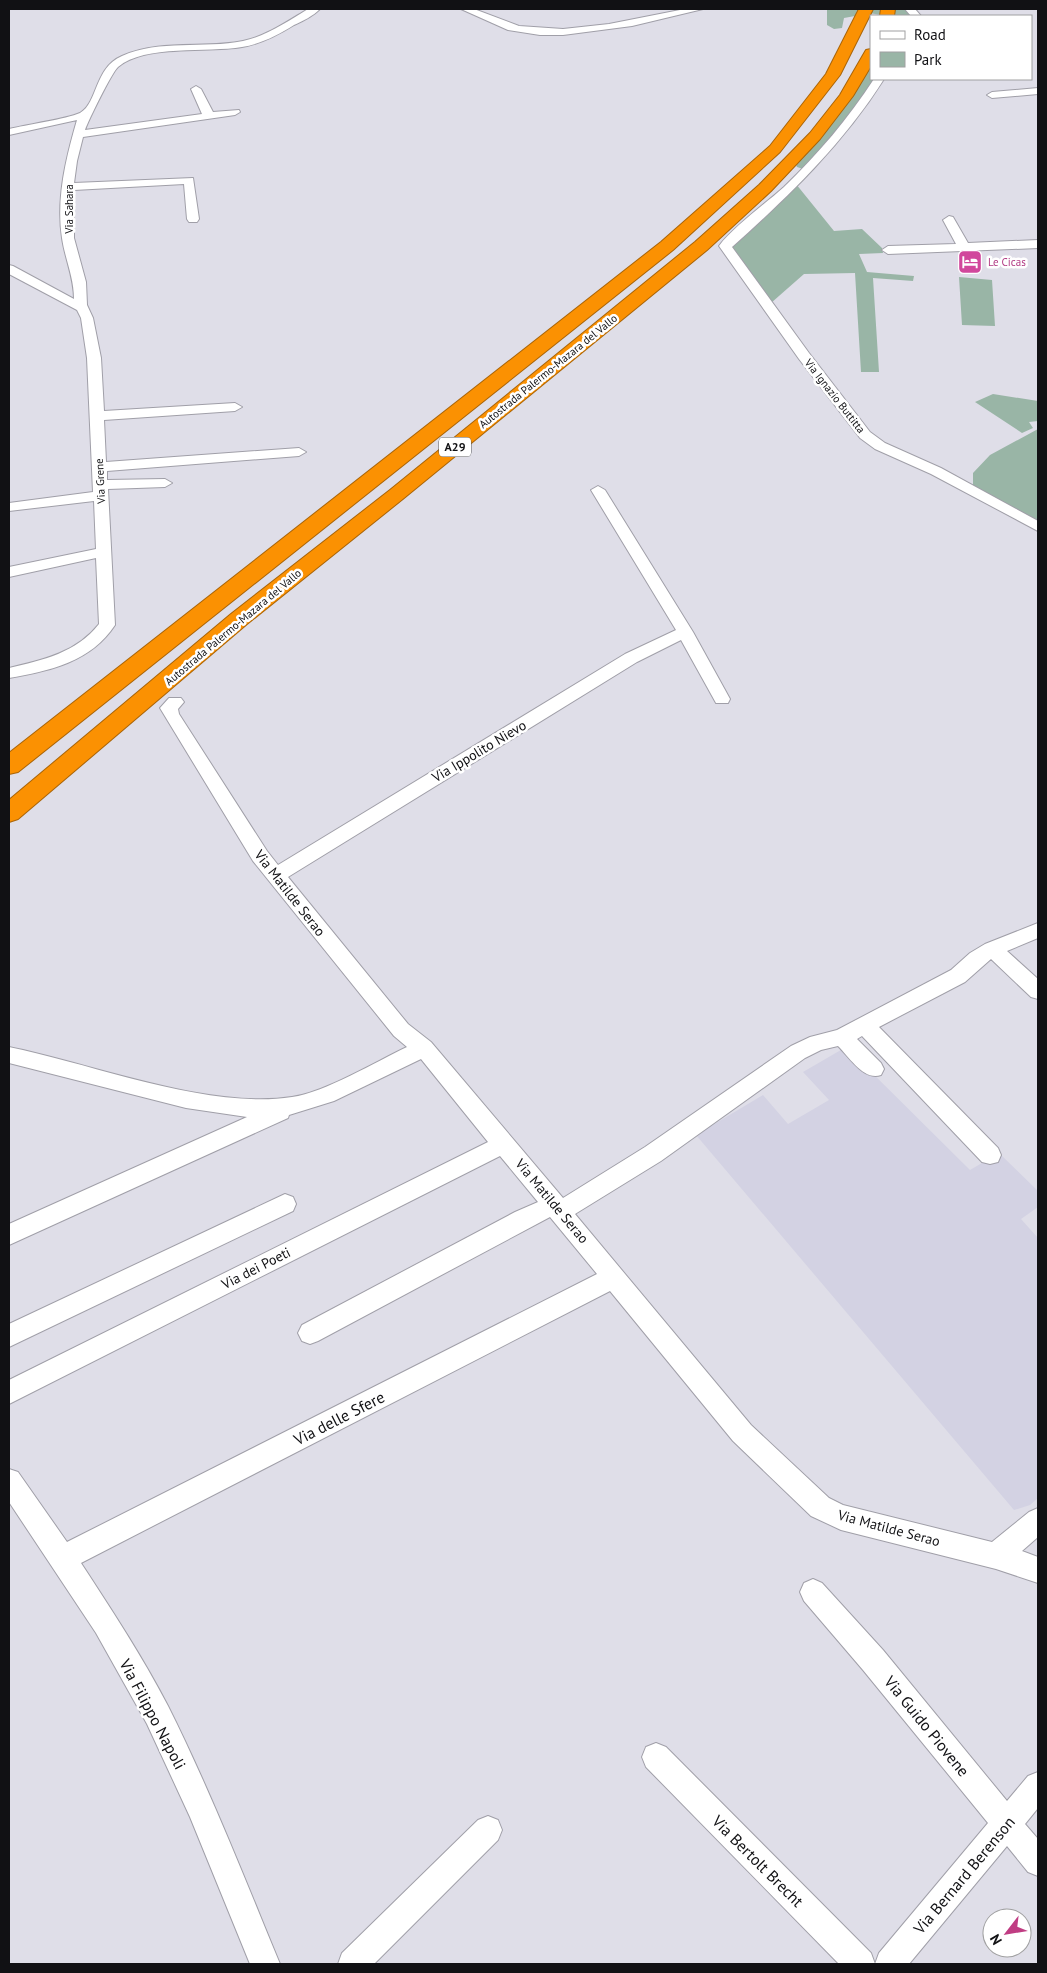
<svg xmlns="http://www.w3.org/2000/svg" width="1047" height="1973" font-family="'PT Sans',sans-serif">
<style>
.built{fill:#d3d2e3}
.green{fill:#99b5a6}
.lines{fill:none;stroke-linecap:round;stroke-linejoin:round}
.minor-casing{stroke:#a09fa8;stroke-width:2}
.highway-casing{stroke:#a96408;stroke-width:2}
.minor{fill:#fff;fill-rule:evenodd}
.highway{fill:#fb9102;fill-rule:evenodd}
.labels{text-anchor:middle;stroke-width:5;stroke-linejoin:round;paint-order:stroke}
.far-street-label{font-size:11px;fill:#111114;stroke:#fff}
.far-hotel-label{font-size:11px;fill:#b23c85;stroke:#fff;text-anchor:start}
.shield{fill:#fff;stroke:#58585a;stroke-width:1}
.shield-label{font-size:12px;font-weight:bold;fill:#111114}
.street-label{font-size:14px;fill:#111114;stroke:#fff}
.near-street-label{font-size:16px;fill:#111114;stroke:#fff}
</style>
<rect width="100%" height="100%" fill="#dfdee8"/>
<path class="built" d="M846 1047 970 1170 999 1153 1038 1191V1207L1021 1219 1038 1238V1498L1030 1505 1014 1510 696 1135 763 1095 788 1124 829 1100 803 1072Z"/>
<path class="green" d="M827 9H904L914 16H887L857 11 855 16 844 18 842 28 834 29 827 25Z
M871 64V79H876L862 104 803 169 797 167 796 165C824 133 851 102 871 64Z
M796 184 834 231 862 229 882 248 883 253 859 254 867 272 914 276 913 281 873 278 879 372H861L855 273 804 274 771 303 733 258 732 245Z
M959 277 992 280 995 326 962 325Z
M993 394 1038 401V421L1029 422 1033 428 1022 433 975 402Z
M1038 429V524L973 487V473L990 455Z"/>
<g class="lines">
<defs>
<path id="minor" d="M308 9H320C313 16 303 21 294 25 278 35 261 44 242 47 208 53 145 44 118 67 112 72 88 121 85 130L202 114 191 89 196 86 201 89 213 112 239 110 240 112 235 115 83 137 77 161 74 183 193 178 199 219 197 222H189L187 219 184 184 74 190V238L86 282 87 305 93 318 101 358 104 411 235 403 242 407 235 411 104 420 106 462 299 448 306 452 299 456 107 471V480L165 479 172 483 165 487 108 489 115 625C91 662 49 671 9 678V668C43 660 76 653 99 624L96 558 9 577V567L96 549 94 501 9 511V503L93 492 87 358 81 318 77 310 9 274V265L13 266 74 299C74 277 65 259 62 238 56 198 66 158 77 120L9 135V129C25 125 67 119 80 113 98 103 94 68 122 56 160 39 204 49 243 41 267 36 288 21 308 9Z
M461 9H474L519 26 563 29 609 24 685 9H703L632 26 563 35H540L508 30Z
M905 9H915L921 16H911Z
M874 79H884C843 144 789 196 732 247L809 353 870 432 885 443 941 468 1038 521V531L931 474 875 449 860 438 799 359 719 246C733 227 765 204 784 187 818 154 848 119 874 79Z
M1038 88V94L992 98 987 95 992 92Z
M949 216 953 217 968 243 1038 240V248L888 254 882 250 888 246 956 244 943 220Z
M598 486 605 490 693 632 730 699 728 703H716L681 640 637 662 288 877 408 1024 431 1042 563 1198 645 1147 791 1046 810 1037 837 1030 951 970 970 953 985 944 1038 923V938L1007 951 1038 979V999L1031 997 991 959 965 982 879 1027 998 1148 1001 1155 998 1162 990 1164 982 1162 862 1036 857 1039 881 1063 884 1069 881 1075C864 1081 850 1058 838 1046L821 1050 805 1058 661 1161 575 1214 751 1425 829 1498 843 1505 992 1542 1029 1512 1038 1508V1537L1022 1551 1038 1557V1583L996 1569 841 1530 811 1516 733 1441 610 1291 81 1563C111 1609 142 1656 168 1706 210 1790 244 1877 280 1964H250L190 1817 147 1724 96 1633 9 1502V1469L18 1472 67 1542 597 1274 550 1217 318 1341 310 1344 302 1341 298 1333 302 1325 515 1212 538 1202 500 1156 9 1404V1380L488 1142 421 1059 334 1101 289 1115 288 1118 9 1245V1224L247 1117 186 1108 9 1063V1047C93 1064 208 1110 292 1097 324 1093 377 1061 407 1047L394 1036 253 861 160 708 169 698H181L184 702 178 709 179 714 267 851 278 865 625 654 676 630 591 490Z
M285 1194 293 1197 296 1204 293 1211 9 1347V1324Z
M813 1579 822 1583 883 1650 1007 1801 1028 1776 1038 1772V1808L1025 1824 1038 1839V1876L1028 1872 1007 1846 909 1964H839L646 1767 642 1757 646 1747 656 1743 666 1747 871 1953 875 1964 879 1953 988 1823 863 1670 804 1601 800 1592 804 1583Z
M488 1816 498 1820 502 1830 498 1840 374 1964H338L342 1953 478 1820Z"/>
<path id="highway" d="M859 9H873L840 75 780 152 673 250 18 772 9 774V753L661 242 770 146 826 74Z
M881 9H895L894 16H880Z
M871 49V66L853 96 820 139 771 191 707 250 404 498 247 624 18 819 9 822V800L231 614 390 490 695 242 759 185 810 133 840 95 866 50Z"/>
</defs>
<use href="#minor" class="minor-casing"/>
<use href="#highway" class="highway-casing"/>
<use href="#minor" class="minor"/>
<use href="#highway" class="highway"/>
</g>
<defs>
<symbol id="hotel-square" viewBox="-11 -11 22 22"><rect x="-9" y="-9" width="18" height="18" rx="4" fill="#d1479c" stroke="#fff"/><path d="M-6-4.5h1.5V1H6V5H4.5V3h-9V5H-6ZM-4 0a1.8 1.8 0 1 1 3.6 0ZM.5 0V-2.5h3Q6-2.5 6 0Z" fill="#fff"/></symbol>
</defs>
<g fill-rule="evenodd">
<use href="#hotel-square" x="956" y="248" width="28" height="28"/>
</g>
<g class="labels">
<g class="far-street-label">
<text transform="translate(69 209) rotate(-90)" y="4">Via Sahara</text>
<text transform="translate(548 371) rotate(-39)" y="4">Autostrada Palermo-Mazara del Vallo</text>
<text transform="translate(835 396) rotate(52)" y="4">Via Ignazio Buttitta</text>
<text transform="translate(100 481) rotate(-93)" y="4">Via Grene</text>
<text transform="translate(233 627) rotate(-40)" y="4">Autostrada Palermo-Mazara del Vallo</text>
</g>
<g class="far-hotel-label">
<text x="988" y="266">Le Cicas</text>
</g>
<rect class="shield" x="439" y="437.5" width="32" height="19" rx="4"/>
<g class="shield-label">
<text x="455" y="451">A29</text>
</g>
<g class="street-label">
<text transform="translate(479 751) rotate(-31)" y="5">Via Ippolito Nievo</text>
<text transform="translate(290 893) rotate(52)" y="5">Via Matilde Serao</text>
<text transform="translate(552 1201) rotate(50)" y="5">Via Matilde Serao</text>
<text transform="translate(256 1268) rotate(-27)" y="5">Via dei Poeti</text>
<text transform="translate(889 1528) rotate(15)" y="5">Via Matilde Serao</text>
</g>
<g class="near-street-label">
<text transform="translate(339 1418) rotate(-27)" y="6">Via delle Sfere</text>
<text transform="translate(153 1714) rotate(62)" y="6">Via Filippo Napoli</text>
<text transform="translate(927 1726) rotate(51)" y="6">Via Guido Piovene</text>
<text transform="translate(758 1861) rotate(45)" y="6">Via Bertolt Brecht</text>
<text transform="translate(964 1875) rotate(-50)" y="6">Via Bernard Berenson</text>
</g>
</g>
<rect width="1047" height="1973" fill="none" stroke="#111114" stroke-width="20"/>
<rect x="870" y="15" width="162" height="65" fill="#ffffff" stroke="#a0a0a1"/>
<rect x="880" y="31" width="25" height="8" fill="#ffffff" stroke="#a0a0a1"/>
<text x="914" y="40" font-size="15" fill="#111114">Road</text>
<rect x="880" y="52" width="25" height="15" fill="#99b5a6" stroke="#a0a0a1"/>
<text x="914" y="65" font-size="15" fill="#111114">Park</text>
<g transform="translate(1007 1933) rotate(239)"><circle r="24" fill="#ffffff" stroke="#a0a0a1"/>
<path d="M0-4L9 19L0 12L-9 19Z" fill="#c03d83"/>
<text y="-8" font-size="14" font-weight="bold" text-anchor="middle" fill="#111114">N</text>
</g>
</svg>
